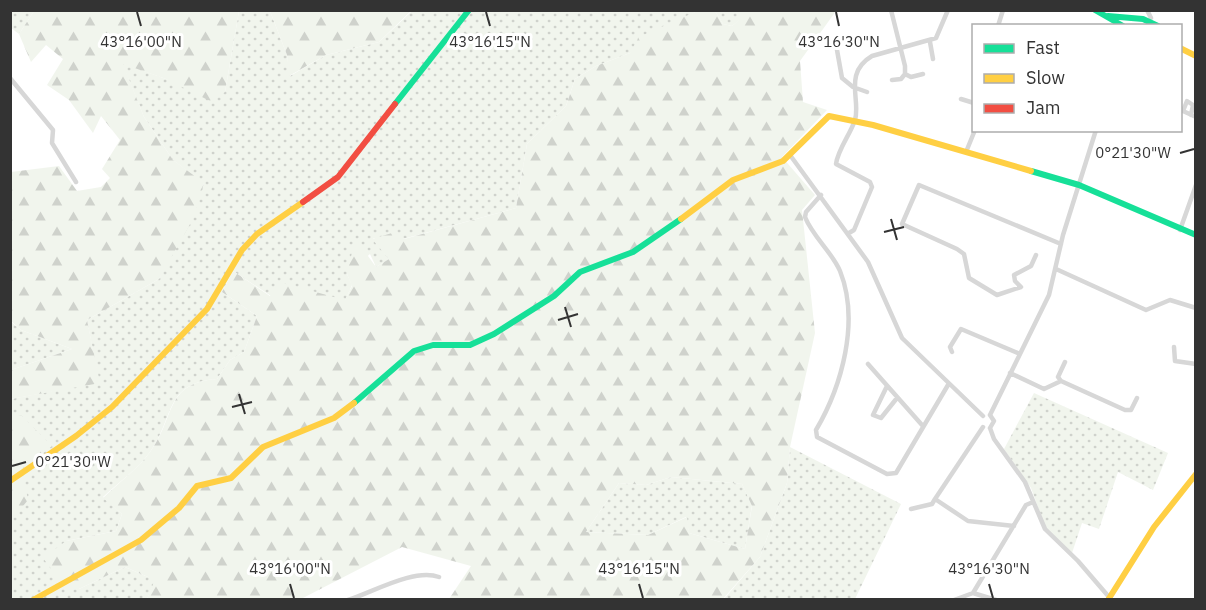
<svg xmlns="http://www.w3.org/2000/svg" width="1206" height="610" font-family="'IBM Plex Sans',sans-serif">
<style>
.grass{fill:url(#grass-dots)}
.forest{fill:url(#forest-firs);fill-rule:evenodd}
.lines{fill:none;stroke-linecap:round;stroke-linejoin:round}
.street{stroke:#d7d7d7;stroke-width:4.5}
.fast{stroke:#16e098;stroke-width:6}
.slow{stroke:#ffcf43;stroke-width:6}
.jam{stroke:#f24e42;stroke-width:6}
.ticks{fill:none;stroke:#333;stroke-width:2}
.ticks-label{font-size:15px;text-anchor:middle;fill:#333;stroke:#fff;stroke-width:6;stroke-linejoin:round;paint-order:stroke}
</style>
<defs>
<pattern id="grass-dots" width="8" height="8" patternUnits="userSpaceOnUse" patternTransform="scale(1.5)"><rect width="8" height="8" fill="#f1f5ed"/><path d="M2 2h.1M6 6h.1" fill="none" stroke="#cfd2cc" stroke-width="1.8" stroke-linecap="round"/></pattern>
<pattern id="forest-firs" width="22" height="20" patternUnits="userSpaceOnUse" patternTransform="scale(1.5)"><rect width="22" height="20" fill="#f1f5ed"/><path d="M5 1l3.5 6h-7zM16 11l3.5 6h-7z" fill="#cfd2cc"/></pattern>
</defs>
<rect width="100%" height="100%" fill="#fff"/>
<path class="grass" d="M10 11H34L19 34 11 28Z
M239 11H270L287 55 290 76 326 55 379 42 412 11H710L695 12 630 53 596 66 575 79 566 106 527 144 516 208 403 239 373 238 389 259 376 267 370 254 347 274 352 285 345 301 321 296H271L233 271 222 292 257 316 244 352 230 360 217 379C164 383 175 417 150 452 138 469 118 483 103 497L122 514 116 531 66 541 79 589 125 567 148 577H157L147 599 11 600V399L99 382 87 320 159 279 204 184 173 160 144 117 122 63 166 79 225 92Z
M715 11H745V16L732 26 723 24Z
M10 321 21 330 72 349 11 370Z
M1034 393 1168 453 1153 490 1118 472 1099 529 1082 523 1072 553 1046 529 1031 488 1004 449Z
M790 447 901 504 855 599 723 600 760 557 787 483Z
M671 477 742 484 752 505 745 549 689 533 686 517 648 535 586 532 619 483 646 485Z"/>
<path class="forest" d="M34 11H239L225 92 210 101 166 79 123 64 144 117 173 160 204 183 194 217 159 279 87 320 100 383 11 399V370L72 349 21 330 11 321V172L59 166 77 191 101 187 110 178 102 169 120 140 101 116 93 133 69 100 47 85 63 59 46 45 31 62 19 34Z
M270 11H411L379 42 326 55 289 76 287 55Z
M715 11 723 24 732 26 744 16 745 11H836L800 61 803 102 827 110 782 157 815 195 802 210 815 333 790 447 787 483 760 557 723 599H449L471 566 402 547 301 599H147L156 577H148L125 567 79 589 67 590 43 558 66 541 116 531 122 514 103 498C118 483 138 469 150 452 176 417 164 383 217 379L230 360 244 352 257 316 222 292 233 271 270 296 279 282 345 300 352 286 347 274 353 248 360 245 376 267 389 259 372 239 392 233 404 239 516 208 527 144 566 106 575 79 596 66 630 53 639 37 695 12ZM671 477 742 484 752 506 745 549 689 533 687 517 648 535 586 532 619 483 646 485Z
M11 415 22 416 52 446 22 469 28 500 13 518 11 517Z"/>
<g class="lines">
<path class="street" d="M891 10 905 66V74L901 79 892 80
M1147 10 1151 18
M998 26 1003 10
M930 42 933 59
M837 50 842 78 853 87 867 92
M905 74 911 77 923 74
M10 78 53 130 52 143 76 182
M961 99 974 103
M1191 115 1193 105 1187 101 1183 111 1196 117
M966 152 975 130
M790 155 868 262 902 338 983 416
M821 195 806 212 805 217C813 237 832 252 840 271 860 321 842 386 816 430L817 437 887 474 896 473 948 385
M1180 230 1196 185
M849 233 854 230 872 187 870 182 836 164C838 149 850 135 855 120 861 100 843 73 872 56L936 38 948 10
M1036 255 1031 266 1014 275 1015 281 1021 287 997 295 969 278 964 254 957 249 902 224 919 185 1061 244
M1056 269 1146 310 1170 300 1196 308
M1174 347 1175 361 1196 364
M952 352 950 347 961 329 1020 354
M868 364 922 425
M1010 373 1044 389 1061 381 1125 410H1131L1137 398
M1061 381 1058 377 1065 362
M887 386 873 415 881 418 897 398
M990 415 1049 295 1063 235 1096 130
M990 415 994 421 990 428
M983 427 935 499 968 521 1014 526
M990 428 994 439 1025 482 1045 529 1078 561 1109 597
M911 509 932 504 935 499
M973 593 996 600
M348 600C373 592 414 568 439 577
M954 600 973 593 1026 505 1033 502"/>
<path class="fast" d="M1095 10 1123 26
M1108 16 1143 19 1158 26
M395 104 469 10
M1031 171 1079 185 1196 235
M354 403 414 351 433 345H470L494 334 554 296 580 272 633 252 681 219"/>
<path class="slow" d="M1180 48 1196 56
M681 219 733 180 783 161 829 116 873 125 1031 171
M10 481 76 436 112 407 207 309 242 250 257 234 303 202
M33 600 141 540 179 508 197 486 231 478 263 447 334 418 354 403
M1108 600 1154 527 1196 474"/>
<path class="jam" d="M303 202 338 177 395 104"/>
</g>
<path class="ticks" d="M137 12 141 26M486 12 490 26M836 12 839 26M1180 153 1194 149M891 219 897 240M884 232 904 227M565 307 571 327M558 320 578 314M239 394 245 414M232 407 252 402M12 466 26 462M290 584 294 598M639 584 643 598M989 584 993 598"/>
<g class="ticks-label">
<text x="141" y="47">43°16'00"N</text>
<text x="490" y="47">43°16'15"N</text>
<text x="839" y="47">43°16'30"N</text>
<text x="1133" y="158">0°21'30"W</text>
<text x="73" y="467">0°21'30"W</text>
<text x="290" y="574">43°16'00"N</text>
<text x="639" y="574">43°16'15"N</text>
<text x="989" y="574">43°16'30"N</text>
</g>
<rect width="1206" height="610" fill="none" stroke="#333333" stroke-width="24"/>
<rect x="972" y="24" width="210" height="108" fill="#ffffff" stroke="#adadad" stroke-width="1.5"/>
<rect x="984" y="44" width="30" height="9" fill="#16e098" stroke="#adadad" stroke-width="1.5"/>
<text x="1026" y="54" font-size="18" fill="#333333">Fast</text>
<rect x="984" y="74" width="30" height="9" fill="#ffcf43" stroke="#adadad" stroke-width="1.5"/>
<text x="1026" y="84" font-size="18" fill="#333333">Slow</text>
<rect x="984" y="104" width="30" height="9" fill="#f24e42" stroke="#adadad" stroke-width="1.5"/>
<text x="1026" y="114" font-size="18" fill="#333333">Jam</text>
</svg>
